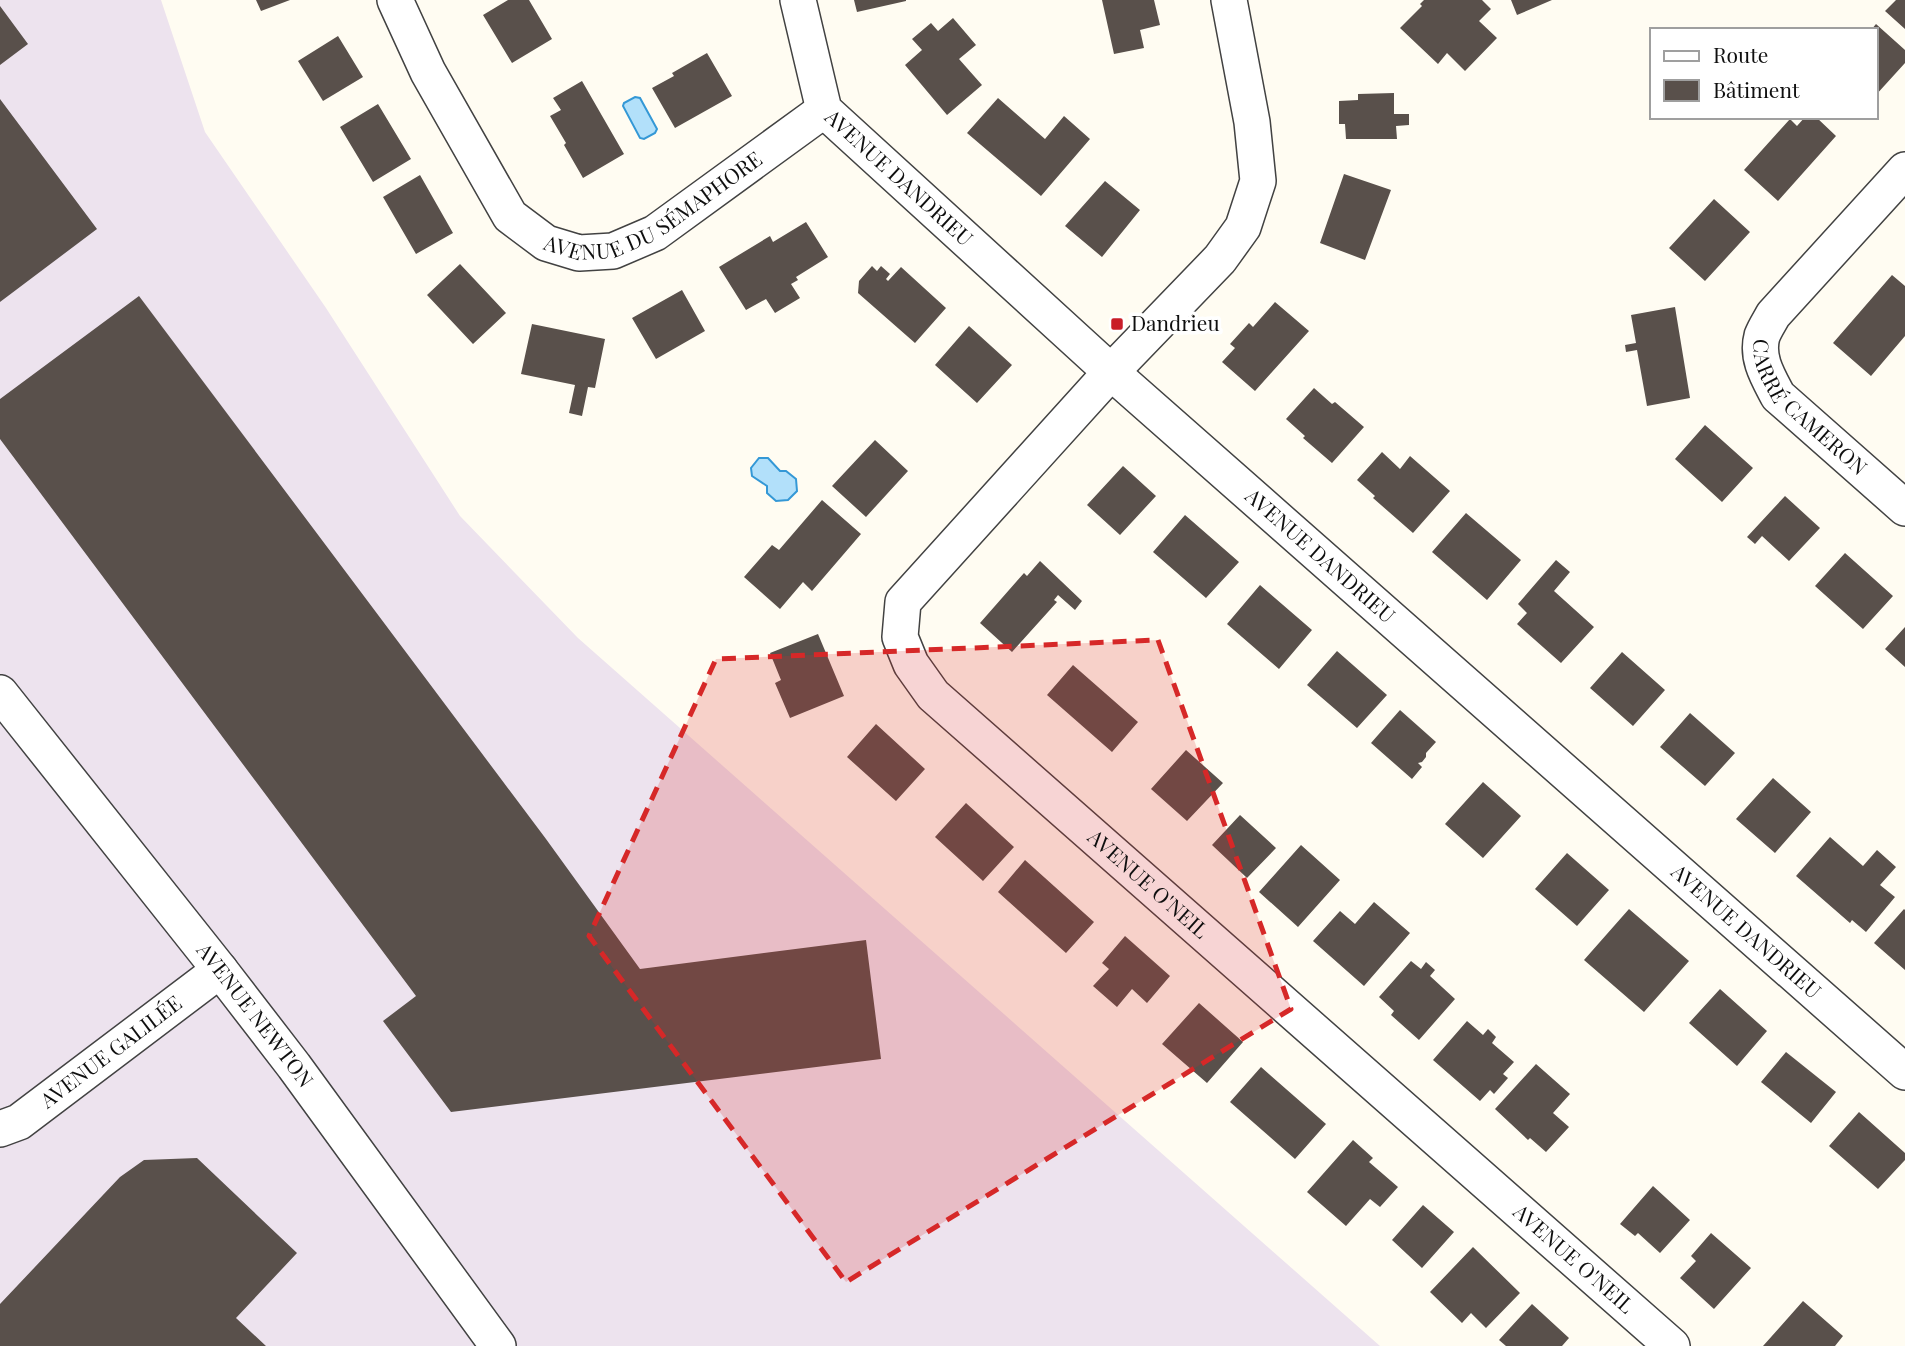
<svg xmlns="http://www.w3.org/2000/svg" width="1905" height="1346" font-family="'Playfair Display',serif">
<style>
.industrial{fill:#ede3ee}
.water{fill:#b2e0fa;stroke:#3498d6;stroke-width:2}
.building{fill:#59504b}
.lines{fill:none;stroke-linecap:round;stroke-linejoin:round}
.street-casing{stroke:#424242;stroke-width:38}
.street{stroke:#fff;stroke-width:35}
.marked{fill:#d62828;fill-opacity:0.2;stroke:#d62828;stroke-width:5;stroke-dasharray:14 9;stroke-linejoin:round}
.poi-dot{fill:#c91d27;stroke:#fff;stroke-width:2.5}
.labels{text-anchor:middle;stroke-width:7;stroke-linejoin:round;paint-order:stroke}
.street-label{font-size:21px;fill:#0f0f0f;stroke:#fff}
.poi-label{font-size:21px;fill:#0f0f0f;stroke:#fff;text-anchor:start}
</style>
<rect width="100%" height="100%" fill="#fffcf2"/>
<path class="industrial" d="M0 0H161L205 132 326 308 460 516 578 638 1380 1346H0Z"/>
<path class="water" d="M635 97 640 98 657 129 655 133 644 139 640 138 623 106 624 103Z
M759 458H768L780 471H786L796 479 797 491 788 500 776 501 767 493V486L752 476 751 468Z"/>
<path class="building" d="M256 0H290L261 11Z
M508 0H529L552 39 512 63 483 15Z
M854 0H906V1L857 12Z
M1102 0H1154L1160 25 1140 30 1144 48 1114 54Z
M1424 0H1482L1491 9 1479 21 1497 38 1465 71 1447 53 1438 64 1400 28 1422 6 1420 4Z
M1511 0H1552L1517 15Z
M1896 0H1905V29L1885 11Z
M0 6 28 44 0 65Z
M953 18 976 45 959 59 982 85 947 115 905 65 922 50 912 39 931 23 938 31Z
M1876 24 1905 50V63L1875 96V30H1871Z
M338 36 363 77 323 101 298 61Z
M707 53 732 96 675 128 652 88 674 76 672 73Z
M582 81 624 154 583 178 564 145 566 143 550 116 561 110 553 98Z
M1394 93V114H1409V125L1396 126 1397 139H1346L1345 124H1339V101L1358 100V94Z
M998 98 1045 139 1064 116 1090 139 1041 196 967 133Z
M0 99 97 229 0 302Z
M378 104 411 159 373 182 340 127Z
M1805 117H1816L1836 136 1778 201 1744 170 1790 119 1797 126Z
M1344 174 1391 190 1365 260 1320 243Z
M420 175 453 233 416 254 383 197Z
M1105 181 1140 210 1102 257 1065 226Z
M1714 199 1750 232 1705 281 1669 248Z
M806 222 828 257 796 277 798 280 791 284 800 298 775 313 766 299 746 310 719 267 770 236 773 242Z
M460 264 506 313 473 344 427 295Z
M872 266 877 271 881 266 890 274 886 279 888 281 901 267 946 308 915 343 858 293 859 281Z
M1892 275 1905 286V336L1871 376 1833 343Z
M682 290 705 331 656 359 632 318Z
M139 296 546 839 640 969 866 940 881 1059 451 1112 383 1021 416 996 0 439V399Z
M1275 302 1309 331 1255 391 1222 362 1235 348 1230 344 1249 323 1253 327Z
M1675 307 1690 398 1647 406 1637 350 1626 352 1625 345 1636 343 1631 315Z
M532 324 605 339 595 388 588 387 582 416 569 413 575 385 521 374Z
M969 326 1012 365 977 403 935 365Z
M1314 388 1332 404 1335 402 1364 427 1332 463 1303 438 1305 436 1286 419Z
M1705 425 1753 468 1722 502 1675 459Z
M875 440 908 471 866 517 832 486Z
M1382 452 1400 469 1410 456 1450 491 1413 533 1373 498 1375 496 1357 480Z
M1123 466 1156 496 1120 535 1087 505Z
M1785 496 1820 528 1789 561 1762 536 1755 544 1747 537Z
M822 500 861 534 812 591 803 582 780 609 744 577 772 545 779 550Z
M1466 513 1521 560 1487 600 1432 552Z
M1185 515 1239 562 1206 598 1153 552Z
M1845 553 1893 596 1863 629 1815 586Z
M1556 560 1570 572 1554 591 1594 627 1561 663 1517 624 1527 613 1518 604Z
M1040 561 1082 601 1075 610 1058 595 1054 600 1057 602 1012 652 980 623 1024 573 1027 576Z
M1260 585 1312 630 1279 669 1227 624Z
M1905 627V667L1885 649Z
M818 634 844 696 790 718 775 683 781 680 770 653Z
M1337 651 1387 695 1357 728 1307 685Z
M1622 652 1665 690 1633 726 1590 688Z
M1073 665 1138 722 1112 752 1047 695Z
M1400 710 1436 742 1426 753V757L1422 762 1418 763 1422 767 1412 779 1371 743Z
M1690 713 1735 753 1705 786 1660 747Z
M876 724 925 769 896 801 847 757Z
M1186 750 1223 783 1187 821 1151 789Z
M1773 778 1811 812 1775 853 1736 819Z
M1483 782 1521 816 1483 858 1445 824Z
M966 803 1014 847 983 881 935 837Z
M1240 815 1276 848 1247 878 1212 845Z
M1830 837 1863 866 1877 850 1896 867 1880 885 1895 897 1866 932 1852 920 1850 923 1796 876Z
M1301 845 1340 880 1298 927 1259 892Z
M1567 853 1609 890 1577 926 1535 889Z
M1025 860 1094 922 1066 953 998 892Z
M1374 902 1410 933 1364 986 1313 941 1340 911 1355 924Z
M1629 909 1689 961 1644 1012 1584 960Z
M1904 909 1905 910V970L1874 943Z
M1125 936 1170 976 1147 1003 1132 989 1117 1007 1093 986 1109 969 1102 963Z
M1411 961 1421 969 1426 962 1435 970 1430 976 1455 999 1419 1040 1391 1015 1394 1011 1379 997Z
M1720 989 1767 1031 1737 1066 1689 1023Z
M1199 1003 1243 1042 1207 1083 1162 1044Z
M1467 1021 1483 1035 1488 1029 1496 1037 1492 1043 1514 1062 1503 1074 1508 1078 1494 1094 1490 1090 1480 1101 1433 1060Z
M1786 1052 1836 1092 1811 1123 1761 1082Z
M1536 1064 1570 1094 1553 1113 1569 1127 1546 1152 1530 1138 1528 1140 1495 1109Z
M1261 1067 1326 1124 1295 1159 1230 1102Z
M1859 1112 1905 1153V1160L1878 1189 1829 1146Z
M1353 1140 1373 1158 1369 1162 1398 1187 1380 1207 1370 1199 1346 1226 1307 1192Z
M197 1158 297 1253 236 1318 266 1346H0V1304L120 1177 144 1160Z
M1653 1186 1690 1220 1660 1253 1638 1233 1635 1236 1620 1224Z
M1423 1205 1454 1232 1422 1268 1392 1240Z
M1711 1233 1751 1268 1714 1309 1680 1278 1696 1261 1691 1256Z
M1473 1247 1520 1293 1486 1328 1471 1313 1462 1323 1430 1292Z
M1803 1301 1843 1336 1835 1346H1763Z
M1532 1304 1569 1338 1562 1346H1506L1499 1340Z"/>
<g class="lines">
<defs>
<g id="street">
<path id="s1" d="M395 0 428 72 510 216 546 243 579 253 613 251 655 233 824 110"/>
<path id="s2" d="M798 0 824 110 1111 372 1905 1072"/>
<path id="s3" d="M1229 0 1252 122 1258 181 1243 227 1220 259 1111 372 903 602 900 637 911 664 933 695 1672 1346"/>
<path id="s4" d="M1905 170 1773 315C1770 321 1765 328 1762 336 1756 358 1768 377 1778 396L1905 508"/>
<path id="s5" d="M0 693 220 970 294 1066 498 1346"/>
<path id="s6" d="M0 1129 19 1122 220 970"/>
</g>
</defs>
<use href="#street" class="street-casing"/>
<use href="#street" class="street"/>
</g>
<path class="marked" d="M1158 640 1291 1009 846 1282 589 936 716 659Z"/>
<rect class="poi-dot" x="1110" y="317" width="14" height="14" rx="3.5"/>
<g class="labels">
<g class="street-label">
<text dy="7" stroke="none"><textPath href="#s2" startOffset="214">AVENUE DANDRIEU</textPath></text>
<text dy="7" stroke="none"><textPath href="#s1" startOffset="411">AVENUE DU SÉMAPHORE</textPath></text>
<text dy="7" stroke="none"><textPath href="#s4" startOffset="310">CARRÉ CAMERON</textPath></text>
<text dy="7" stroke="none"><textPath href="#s2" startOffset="780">AVENUE DANDRIEU</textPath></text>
<text dy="7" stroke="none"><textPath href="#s3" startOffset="1127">AVENUE O'NEIL</textPath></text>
<text dy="7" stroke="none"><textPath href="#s2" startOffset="1348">AVENUE DANDRIEU</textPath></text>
<text dy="7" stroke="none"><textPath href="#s5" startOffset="411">AVENUE NEWTON</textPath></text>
<text dy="7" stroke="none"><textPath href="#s6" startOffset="136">AVENUE GALILÉE</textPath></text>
<text dy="7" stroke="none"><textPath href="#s3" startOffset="1694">AVENUE O'NEIL</textPath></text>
</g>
<g class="poi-label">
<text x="1131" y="331">Dandrieu</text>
</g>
</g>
<rect x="1650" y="28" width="228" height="91" fill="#ffffff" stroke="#9f9f9f" stroke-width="2"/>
<rect x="1664" y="51" width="35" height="10" fill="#ffffff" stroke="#9f9f9f" stroke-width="2"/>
<text x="1713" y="63" font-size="21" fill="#0f0f0f">Route</text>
<rect x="1664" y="80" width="35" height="21" fill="#59504b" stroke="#9f9f9f" stroke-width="2"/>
<text x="1713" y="98" font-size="21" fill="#0f0f0f">Bâtiment</text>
</svg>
